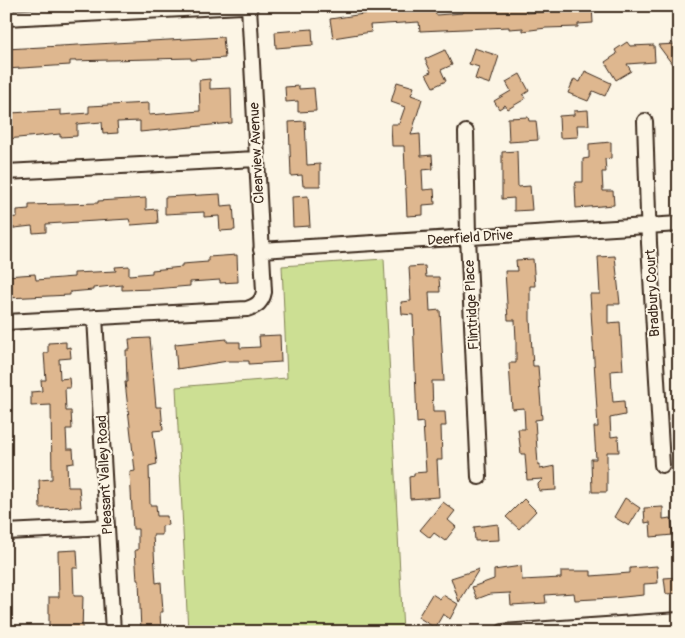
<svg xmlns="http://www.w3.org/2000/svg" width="685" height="638" font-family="Pangolin,sans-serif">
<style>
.green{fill:#ccdf93;stroke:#848458}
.building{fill:#deb78f;stroke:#3b2a1e}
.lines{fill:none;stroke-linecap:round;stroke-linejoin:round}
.street-casing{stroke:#3b2a1e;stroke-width:18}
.street{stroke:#fcf5e5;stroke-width:14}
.labels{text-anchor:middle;stroke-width:4;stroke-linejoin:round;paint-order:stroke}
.street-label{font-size:14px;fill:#3b2a1e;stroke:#fcf5e5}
</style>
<rect width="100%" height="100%" fill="#fcf5e5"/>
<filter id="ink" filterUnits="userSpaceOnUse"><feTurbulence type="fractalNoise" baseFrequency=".02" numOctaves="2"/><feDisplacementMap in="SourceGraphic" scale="10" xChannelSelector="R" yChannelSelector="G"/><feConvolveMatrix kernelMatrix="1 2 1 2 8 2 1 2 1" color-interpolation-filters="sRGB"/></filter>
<g filter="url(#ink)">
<path class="green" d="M384 259 403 632H188L176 387 287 378 282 266Z"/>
<path class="building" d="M377 6H435L436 15 463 13V6H525L526 13 574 10V6H592L593 23 578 24V27L546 28 523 31V28L509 29V27L420 31 419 22 370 25 371 32 333 38 330 19 377 12Z
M312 29 313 45 276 48 275 32Z
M223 37 225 58 191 60V58L70 61V65L6 69V49Z
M627 42 630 46 654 45 655 62 627 64 631 71 616 80 605 62 617 54 615 50Z
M676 44 678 72 658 45Z
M474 48 499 56 490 84 475 79 479 67 469 64Z
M445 50 452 65 441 70 446 81 433 87 426 74 431 72 425 59Z
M585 71 611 83 605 96 593 91 588 101 568 93 574 79 580 82Z
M520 74 529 91 523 95 525 99 508 109 505 105 499 109 494 101 511 91 506 82Z
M210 79V89L231 88 232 123 140 132V121L117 122 118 133 103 134 102 122 77 124V136L60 137V134L7 139 6 119H11V113L61 110V115L89 113V106L149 103V115L200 111 199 82 200 80Z
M397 82 414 87 411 95 422 99 411 135 420 134 421 156 432 155 433 169 422 170 423 190 434 189 435 204 423 205V215L407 216 404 146H392L391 124H399L405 107 391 102Z
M299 86V89L314 88 316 111 298 112V101L286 102 285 87Z
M588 110 589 125H577L578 137 560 138 559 116 574 115V111Z
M528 117 529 121H536L538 140 509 142 508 118Z
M305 121 307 165 320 164V186H303L302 175 291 176 289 122Z
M611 142V158L605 159 606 172H602L603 191H613L614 205 576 208 575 186 576 182H583V159L589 158V144Z
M517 151 518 187 530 186 532 210 514 211V198L502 199V152Z
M220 194 221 206 233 205 235 230 220 231 219 216 204 217V212L165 214V197Z
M308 196 310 226 293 227 292 197Z
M146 198V210L157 209 158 223 131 225 129 219 46 224V232L33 233 32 226 6 229V218L17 217V210L29 209V205L98 203V201Z
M237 255 238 282 220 283V280L190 282V286L154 289 122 290V285L103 287 93 288V290L70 292V295L7 298 6 276 35 274 36 280 74 277V273L116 271 115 267 129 266V275L152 273V270L182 267V264L208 262V257Z
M615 256 620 304H608V323L620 322 623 370 611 371 612 391 613 402 624 401 625 415 610 418 611 437 618 436 619 452H607V492H592L591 459H596L594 427H598L590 294H600L598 257Z
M533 259 535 286H530V319L533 366H538L542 419 535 420 538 465 540 464V469L555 466 556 490 539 491 538 484 543 479 527 480 525 454H521L518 429H525L524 408 512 409 509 363H516V340L515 320H508L505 271H517L516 260Z
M425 266 426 277H439L440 292H429L430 311 440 310 443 365 444 381H432L433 412H445L446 426H441L442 460H437L439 497 410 499 409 477 414 476V473L426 472 423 422 417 423 413 315 402 314 401 302 411 301 409 267Z
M280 335 281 362 249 364V361H228L177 369 175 344 227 339V342H240V348L260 347 259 336Z
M150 338 156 407H161L163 430 153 431 157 464 149 466 150 505H156L157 516H167L168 525 162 526V535H153L156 583 161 582 163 612H160L161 632H141L139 580H137L135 550H138V529H133L130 472 135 471 125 382H127L126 350H130L129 339Z
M66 342V348L70 347 71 358 59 359 60 379 69 378 70 388H65L66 411H71L72 429H66L67 449H73L74 463 67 464 68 487H79L81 507 40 508 39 480 52 479 51 405 31 406V392L42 391 41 380H46L44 353H48V343Z
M625 498 640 508 629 526 614 517Z
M524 499 536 511 519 529 506 517Z
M443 502 455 511 448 520 456 527 445 541 434 533 430 538 420 530Z
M663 507V519L671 518 673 535 651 537 650 522 645 523 644 508Z
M498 524 499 540 475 541 474 527Z
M77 550 78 568H73L74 596H83L82 632H49V597H59L58 551Z
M521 566 522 580 561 578V571H591V576L630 573V568L657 566 658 583 644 584V595L613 598 575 600 574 593 545 595 546 603 511 605 510 593 490 594 477 599 472 587 494 579V570Z
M479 569 459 602 451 578Z
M679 577V593L666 594 664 578Z
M432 594 440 599 443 595 458 604 450 619 443 614 435 628 418 617Z"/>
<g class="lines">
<defs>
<path id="street" d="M6 18 242 6
M645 121 649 243 662 465
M466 132 468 237 479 477
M6 172 256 159
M261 250 679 224
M95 317 113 632
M6 322 247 309C257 306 262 302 264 292L249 6
M6 532 107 527
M503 632 679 620"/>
</defs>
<use href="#street" class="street-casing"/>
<use href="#street" class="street"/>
</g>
</g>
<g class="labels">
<g class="street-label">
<text transform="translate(256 153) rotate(-93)" y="5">Clearview Avenue</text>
<text transform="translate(470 237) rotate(-4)" y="5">Deerfield Drive</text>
<text transform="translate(652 293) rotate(-93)" y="5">Bradbury Court</text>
<text transform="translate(471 305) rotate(-93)" y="5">Flintridge Place</text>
<text transform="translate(104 475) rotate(-93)" y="5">Pleasant Valley Road</text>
</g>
</g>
<rect width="685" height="638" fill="none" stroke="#fcf5e5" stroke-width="25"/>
<rect x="12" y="12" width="660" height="613" fill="none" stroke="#3b2a1e" stroke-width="2" filter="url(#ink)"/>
</svg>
